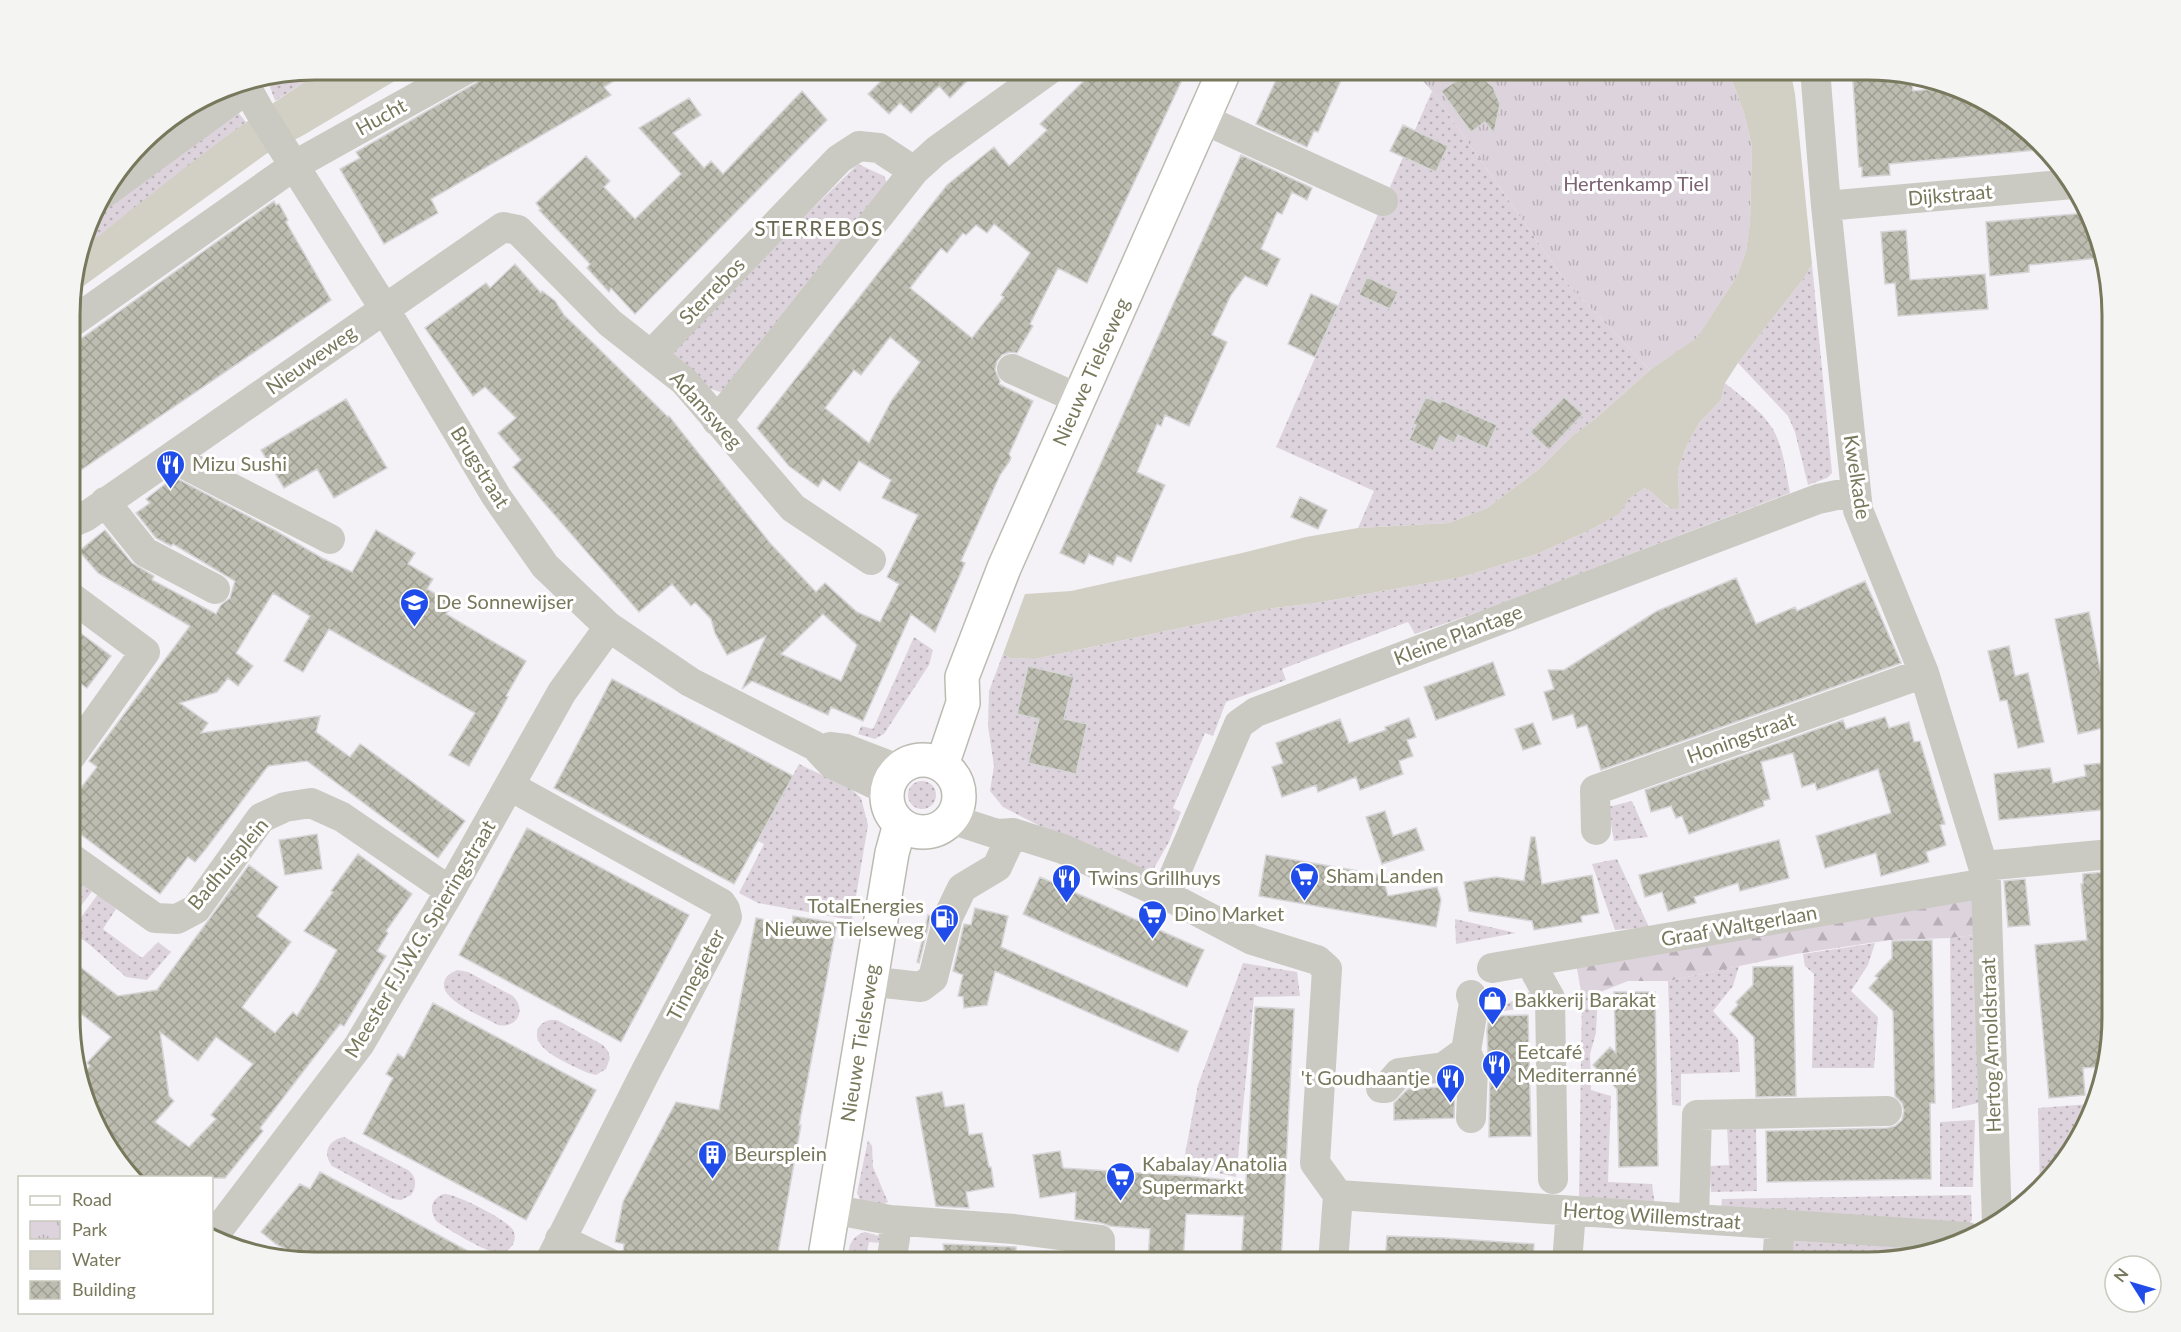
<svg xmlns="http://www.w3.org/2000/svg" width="2181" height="1332" font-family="Lato,sans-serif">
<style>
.grass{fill:url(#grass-dots)}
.forest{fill:url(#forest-firs)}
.park{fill:url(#park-tufts)}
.water{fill:#d2d0c5}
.building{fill:url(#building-cross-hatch);stroke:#d6d5d7;stroke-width:1.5;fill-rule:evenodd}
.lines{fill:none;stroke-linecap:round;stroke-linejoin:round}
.major-casing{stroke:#bbbbb2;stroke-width:36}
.minor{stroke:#cacac3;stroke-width:30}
.major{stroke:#fff;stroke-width:33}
.labels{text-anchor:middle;stroke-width:6;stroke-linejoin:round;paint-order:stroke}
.street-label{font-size:20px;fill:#78785c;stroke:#fff}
.park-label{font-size:20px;fill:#7b6373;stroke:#fff}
.poi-label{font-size:20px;fill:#78785c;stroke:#fff;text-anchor:start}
.neighbourhood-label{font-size:21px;letter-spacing:1.5px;fill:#696952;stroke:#fff}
.rim{fill:none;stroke:#78785c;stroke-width:3}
</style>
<defs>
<pattern id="grass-dots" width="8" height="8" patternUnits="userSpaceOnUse" patternTransform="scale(1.5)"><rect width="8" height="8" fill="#ddd3dc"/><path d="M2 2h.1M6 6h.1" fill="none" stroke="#b8b0b6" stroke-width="1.8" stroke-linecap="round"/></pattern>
<pattern id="forest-firs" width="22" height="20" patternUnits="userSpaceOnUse" patternTransform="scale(1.5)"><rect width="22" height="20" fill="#ddd3dc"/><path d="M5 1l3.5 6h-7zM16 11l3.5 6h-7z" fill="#b8b0b6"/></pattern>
<pattern id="park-tufts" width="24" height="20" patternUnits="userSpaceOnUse" patternTransform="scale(1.5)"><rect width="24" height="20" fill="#ddd3dc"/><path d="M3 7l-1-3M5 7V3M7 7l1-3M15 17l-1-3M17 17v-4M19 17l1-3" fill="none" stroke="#b8b0b6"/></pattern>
<pattern id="building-cross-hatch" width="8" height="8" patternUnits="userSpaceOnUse" patternTransform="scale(1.5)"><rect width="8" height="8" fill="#bdbdb1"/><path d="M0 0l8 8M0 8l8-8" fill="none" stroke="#9e9e93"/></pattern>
</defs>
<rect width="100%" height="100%" fill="#f4f2f6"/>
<path class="grass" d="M314 69H325L275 101 269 84 276 77Z
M1432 91 1566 282 1650 370 1596 418 1571 437 1538 470 1487 508 1449 523 1358 528 1374 491 1276 447Z
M236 110 246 122 100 235 82 247 92 212Z
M858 164 884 176 890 189 722 392C702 390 686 368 672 355L679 339Z
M1812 264 1832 473 1827 478 1808 485 1795 432 1788 416 1738 363 1804 278Z
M1725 383C1742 397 1765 413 1775 433 1784 452 1786 472 1790 493L1492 607 1415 634 1408 622 1282 669 1286 680 1226 702 1213 736 1205 733 1173 808 1181 812 1169 842 1154 868 1144 870 1073 843 1003 807 990 791 994 766 988 726 989 691 1003 654 1010 658 1035 659 1274 608 1316 603 1462 577 1537 554 1590 530 1618 514 1629 499 1644 488 1651 490 1667 507 1679 499 1678 470 1686 447 1699 423 1721 400Z
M914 637 933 650 929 665 884 734 875 739 858 734 861 726 873 729Z
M799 764 851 789 861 798 868 825 852 920 758 903 739 893 764 844 758 841Z
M908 795a14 14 0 1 1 28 0a14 14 0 1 1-28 0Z
M1632 801 1648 837 1614 841 1608 807Z
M1617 859 1649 927 1615 930 1592 864Z
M74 877 93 890 71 919V881Z
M98 894 116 909 103 929 142 958 158 942 171 952 147 980 126 977 90 945 71 931Z
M1455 919 1516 933 1456 944Z
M1975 935 1978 1103 1952 1109 1950 938Z
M1875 943 1868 965 1851 991 1878 1017 1874 1068H1812L1814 974 1805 966 1803 954Z
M1243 963 1297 972 1300 996 1254 997 1236 1177 1183 1165 1198 1085Z
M1739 966 1733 986 1713 1011 1738 1039 1740 1072 1681 1074V1106L1672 1105 1668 981Z
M457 970 468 972 513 996C527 1010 517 1029 498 1025 484 1017 441 1001 444 983 445 976 451 973 457 970Z
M1535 989 1537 1007 1502 1011 1503 1006Z
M1598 993 1596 1033 1590 1054 1591 1090 1611 1096 1608 1182 1652 1184 1655 1205 1579 1196 1582 997Z
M550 1020H557L603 1045 608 1051 610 1058 606 1069 596 1075 588 1073C574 1066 534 1051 537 1033 538 1025 543 1022 550 1020Z
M2090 1104 2079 1141 2040 1191 2038 1108Z
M1975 1120 1973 1187H1940V1122Z
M1756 1125 1757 1191 1711 1192 1709 1166 1729 1165 1727 1126Z
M344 1137 408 1170C417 1177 417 1186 411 1195L401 1200 393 1199 332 1166C322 1153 328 1140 344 1137Z
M868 1140 872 1146 873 1167 888 1202 875 1209 861 1202 857 1193Z
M444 1194C455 1193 508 1220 513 1230 516 1235 515 1243 511 1247 507 1252 500 1254 494 1252 480 1249 450 1230 437 1222 428 1210 431 1198 444 1194Z
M1971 1195 1972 1220 1965 1226 1721 1211 1722 1199Z
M865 1232 879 1236 881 1243 869 1242 865 1263H847C849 1248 849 1237 865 1232Z
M1787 1239 1933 1247 1883 1262 1786 1263Z"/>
<path class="forest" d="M1975 894V935L1950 938 1890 940 1796 954 1668 981H1628L1598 993 1582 997 1576 963Z"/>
<path class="park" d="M1412 69H1728L1744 113 1752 146 1750 222 1746 251 1737 276 1699 337 1650 370 1566 282 1432 91Z"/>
<path class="water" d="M325 69H415L302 136 266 154 71 295V282L82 247 101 234C174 176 246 118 325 69Z
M1728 69H1790L1795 94 1812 264 1804 278 1738 363 1725 383 1721 400 1699 423 1686 447 1678 470 1679 499 1678 509C1662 509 1658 492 1644 488L1629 499 1619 514 1590 530 1537 554 1462 577 1316 603 1274 608 1035 659 1010 658 1003 654 1025 594 1071 591 1242 553 1306 537 1358 528 1449 523 1487 508 1538 470 1571 437 1596 418 1650 370 1698 337 1737 276 1746 251 1750 222 1752 146 1744 113Z"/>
<path class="building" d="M500 69H632L604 87 611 95 431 199 438 213 384 244 340 169 360 158 356 152Z
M893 69H979L950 98 939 86 911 113 900 103 889 114 868 94Z
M1096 69H1187L1087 283 1058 268 1030 324 1033 326 1017 353 1010 352 1002 355 997 361 995 370 1000 381 999 384 1033 401 1009 454 1011 458 1009 462 1000 475 961 561 965 563 935 632 911 614 863 721 831 707 828 715 752 681 742 689 766 636 727 655 715 633 711 619 695 602 691 606 672 584 639 612 513 467 521 460 498 433 516 418 485 387 473 396 425 328 486 283 490 288 515 264 541 293 542 291 555 301 564 315 590 340 668 417 669 416 770 543 816 592 825 583 857 612 880 622 899 584 887 577 918 515 882 498 891 480 859 461 840 491 823 479 818 487 789 466 757 428 947 185 994 147 1009 166 1047 130 1040 124ZM994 224 1030 253 1001 295 1004 297 972 338 910 288 941 248 947 253 963 233 966 235 976 225 987 233ZM890 337 920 362 892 400 869 443 825 408 854 370 861 375ZM823 614 857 645 841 681 781 654Z
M1281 69H1346L1318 132 1314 131 1307 147 1256 124Z
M1448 69 1478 74 1493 87 1500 104 1494 133 1485 122 1471 132 1441 91 1456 81Z
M1852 69 1911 75 1913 91 1954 87 1990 102 2040 141 2046 149 1889 164 1890 175 1862 177V167H1859Z
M802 91 827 120 635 314 611 288 609 292 587 268 590 264 539 210 541 209 536 203 586 156 610 181 604 187 635 219 681 174 639 128 689 98 701 115 673 133 704 168 711 161 723 174Z
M1403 125 1448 146 1436 172 1390 151Z
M1241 155 1312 188 1307 200 1292 192 1282 214 1277 212 1261 249 1280 259 1267 286 1245 276 1231 295 1212 335 1227 342 1189 426 1165 415 1161 426 1157 424 1137 472 1165 485 1131 562 1117 555 1113 565 1089 554 1084 564 1060 553Z
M274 201 276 205 279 204 288 220 286 222 331 300 78 472 71 462V346Z
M2086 213 2099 258 2029 265V272L1990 276 1986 222Z
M1906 230 1910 280 1985 274 1988 309 1898 316 1895 283 1885 284 1881 232Z
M1367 277 1398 292 1390 309 1359 295Z
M1311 294 1338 306 1315 357 1288 344Z
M1426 397 1440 403 1441 400 1497 425 1487 448 1458 435 1454 443 1440 436 1433 451 1409 440 1416 425 1413 424Z
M1564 397 1583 414 1549 450 1530 432Z
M346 399 387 468 334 498 317 469 284 488 261 450Z
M173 478H176L276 531 322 558 352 572 376 530 415 553 408 564 433 579 427 589 453 604 446 614 526 661 506 696 508 697 469 766 449 755 475 713 329 629 303 672 284 661 310 616 273 593 236 653 253 666 238 686 228 678 217 692 180 703 208 723 201 733 320 716 316 732 350 757 360 744 366 748 465 821 438 858 307 761 268 766 205 850 195 862 188 857 160 894 71 827V801L97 767 89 761 190 626 110 580 98 573 79 551 105 530 132 563 154 576 152 580 216 614 221 605 230 598 235 581 173 544 171 546 156 538 136 513 150 503 146 499Z
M1300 497 1327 510 1318 529 1291 517Z
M1736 578 1756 624 1795 607 1797 611 1865 581 1901 663 1601 770 1587 725 1577 728 1573 714 1553 720 1544 692 1554 689 1548 670H1564L1657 611Z
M2089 612 2111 726 2078 734 2055 619Z
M71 626 111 656 87 688 71 677Z
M2009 646 2015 676 2028 673 2044 742 2018 748 2007 700 2000 701 1988 651Z
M1493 662 1505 695 1436 720 1424 687Z
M1028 666 1074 677 1064 719 1087 724 1076 774 1028 763 1039 719 1017 714Z
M612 679 793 776 734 884 554 788Z
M1885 717 1889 728 1909 722 1914 742 1920 741 1945 824 1940 825 1946 845 1926 852 1929 862 1881 876 1876 853 1825 868 1816 836 1891 813 1878 769 1817 790 1815 783 1802 787 1793 753 1761 762 1770 799 1763 801 1764 806 1689 834 1682 816 1676 818 1671 806 1651 812 1645 790 1843 720 1846 729Z
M1409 718 1416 737 1407 740 1413 756 1399 761 1403 774 1360 790 1356 777 1318 792 1316 785 1282 797 1272 767 1283 763 1276 743 1340 719 1349 743 1386 730 1385 727Z
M1533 723 1541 744 1523 750 1515 729Z
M2111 762V809L1999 820 1994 774 2050 768 2053 783 2086 776 2084 765Z
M1385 811 1393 836 1416 828 1424 850 1382 864 1366 817Z
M527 828 689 915 621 1042 459 955Z
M317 834 322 869 285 875 279 840Z
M1531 837H1535L1542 884 1592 875 1599 913 1581 916 1582 922 1534 930 1532 921 1469 911 1464 882 1496 877 1524 881Z
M1779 840 1789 878 1740 891 1738 883 1694 897 1696 903 1668 911 1662 892 1645 897 1639 875Z
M358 854 412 894 386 931 388 933 377 951 386 956 344 1026 340 1024 312 1060 260 1128 263 1131 225 1178H135L110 1154 81 1076 90 1066 87 1063 111 1037 71 1006V960L118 996 157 990 249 865 278 887 257 916 291 942 242 1007 275 1033 293 1012 297 1016 317 985 337 950 304 931 333 892 331 891ZM160 1032 198 1061 216 1037 253 1064 211 1115 216 1119 189 1147 155 1122 174 1101 169 1096Z
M1266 855 1382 875 1388 896 1437 887 1441 900 1436 927 1259 896Z
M2104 872 2109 923H2111V1034L2101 1067 2083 1068 2085 1095 2049 1098 2035 945 2087 940 2081 884H2083V874Z
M1040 877 1204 950 1187 987 1023 914Z
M2025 879 2030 925 2008 927 2004 881Z
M975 908 1008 916 1001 947 1188 1031 1178 1052 995 971 987 1005 964 1008 963 997 958 996 963 975 953 971 964 924 971 925Z
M928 915 931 916 919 963 917 962Z
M793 916 837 923 799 1125H801L776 1263H635L625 1258 623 1253 624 1244 615 1242 623 1202 676 1102 719 1110 756 918 792 925Z
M1932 940 1935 1103H1930L1931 1179 1767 1182 1766 1131 1887 1128 1895 1126 1902 1120 1904 1111 1902 1103 1895 1096 1893 1011 1869 988 1878 978 1875 976 1892 958V941Z
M1793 966 1796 1096 1756 1097 1754 1037 1730 1014 1738 1005 1736 1002 1753 985V967Z
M1614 992H1655L1658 1166 1619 1167 1617 1089 1593 1065 1610 1047 1616 1053Z
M433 1003 596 1090 526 1220 363 1134 393 1078 386 1074 398 1054 404 1058Z
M1255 1007 1294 1009 1281 1263H1241L1244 1216 1186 1214 1183 1263H1148L1150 1229 1110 1226 1102 1223 1075 1219 1076 1192 1040 1198 1033 1155 1060 1151 1063 1168 1188 1176 1246 1182Z
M1528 1015 1531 1136 1489 1137 1490 1070 1488 1059 1487 1030 1489 1016Z
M1444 1087H1455L1454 1118 1394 1120V1103L1408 1089Z
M942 1092 945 1107 964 1104 969 1135 982 1133 989 1167H991L994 1187 966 1192 969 1208 936 1206 916 1097Z
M320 1172 392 1210 490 1263 309 1262 276 1244 261 1232 300 1184 310 1189Z
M1387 1236 1444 1238 1534 1244 1533 1263H1467L1409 1259V1263H1385Z
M943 1244 1016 1247V1263H946Z"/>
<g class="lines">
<defs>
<path id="major" d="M887 796a36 36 0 1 1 72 0a36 36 0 1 1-72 0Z
M942 765 963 703 962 677 1004 568 1225 69
M824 1263 892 853 900 824"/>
</defs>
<use href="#major" class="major-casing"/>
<path class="minor" d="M1815 69 1826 206 1858 510 1924 673 1983 866 1986 883 1997 1224
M244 83 259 110 384 308 496 496 545 566 609 627 690 682 815 746 832 764 887 790
M1203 119 1383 201
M914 171 936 151 1050 69
M103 194 248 88
M1826 206 2073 184
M71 323 295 165 467 69
M651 355 839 159 859 146 879 148 914 171 717 421
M1012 369 1079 399
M177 453 188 466 330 539
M105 502 145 552 215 589
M71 523 85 517 503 227 518 230 610 323 684 381 793 508 871 560
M71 597 145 652 71 756
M830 747 846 749 898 769
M510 786 721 903 725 909 727 917 646 1071 549 1263
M951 819 997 834 1013 833 1063 849 1166 895 1252 940 1317 960 1327 969 1315 1163 1338 1195 1333 1263
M1596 830 1595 790 1924 673
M71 858 155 918 177 919 196 909 261 818 285 807 311 803 342 817 450 891
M1983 866 2111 854
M1166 895 1239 724 1256 712 1818 499 1856 491
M1530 962 1550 998 1553 1179
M1492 968 1986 883
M885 983 921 987 933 978 948 917 962 888 997 867 1013 833
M1466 1051 1473 1069 1471 1118
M1381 1088H1386L1399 1073 1444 1067 1466 1051 1474 1003 1471 995
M1338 1195 1967 1237
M847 1212 890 1220 1014 1229 1100 1240V1263
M1694 1218 1697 1115 1887 1111
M890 1220 895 1238 891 1263
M212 1238 359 1045 450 891 562 692 609 627
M560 1239 609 1263
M1567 1263 1571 1211
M1777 1263 1780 1223"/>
<use href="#major" class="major"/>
</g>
<defs>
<symbol id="restaurant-pin" viewBox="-11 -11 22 30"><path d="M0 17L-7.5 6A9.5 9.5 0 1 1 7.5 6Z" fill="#204de9" stroke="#fff"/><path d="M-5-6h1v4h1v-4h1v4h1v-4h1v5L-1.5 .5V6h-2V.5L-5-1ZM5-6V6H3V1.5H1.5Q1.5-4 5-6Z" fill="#fff"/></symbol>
<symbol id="school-pin" viewBox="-11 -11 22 30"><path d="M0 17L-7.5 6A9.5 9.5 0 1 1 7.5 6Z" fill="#204de9" stroke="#fff"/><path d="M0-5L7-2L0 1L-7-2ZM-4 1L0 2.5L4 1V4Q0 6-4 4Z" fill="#fff"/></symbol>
<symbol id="supermarket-pin" viewBox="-11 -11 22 30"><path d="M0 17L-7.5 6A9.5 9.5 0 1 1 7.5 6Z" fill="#204de9" stroke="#fff"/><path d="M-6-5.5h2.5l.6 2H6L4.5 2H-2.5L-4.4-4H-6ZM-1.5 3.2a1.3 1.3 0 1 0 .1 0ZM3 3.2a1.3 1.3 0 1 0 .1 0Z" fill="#fff"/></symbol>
<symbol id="fuel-pin" viewBox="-11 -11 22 30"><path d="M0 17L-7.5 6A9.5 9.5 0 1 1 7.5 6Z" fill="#204de9" stroke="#fff"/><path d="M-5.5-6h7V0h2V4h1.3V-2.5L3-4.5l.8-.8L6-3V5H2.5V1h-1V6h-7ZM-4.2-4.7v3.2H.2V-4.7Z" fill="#fff"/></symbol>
<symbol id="shop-pin" viewBox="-11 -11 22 30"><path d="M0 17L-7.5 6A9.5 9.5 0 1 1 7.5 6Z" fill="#204de9" stroke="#fff"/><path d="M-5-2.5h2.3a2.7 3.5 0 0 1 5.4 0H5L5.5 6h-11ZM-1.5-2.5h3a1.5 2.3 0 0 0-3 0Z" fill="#fff"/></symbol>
<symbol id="building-pin" viewBox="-11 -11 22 30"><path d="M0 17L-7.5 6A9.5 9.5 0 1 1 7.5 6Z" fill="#204de9" stroke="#fff"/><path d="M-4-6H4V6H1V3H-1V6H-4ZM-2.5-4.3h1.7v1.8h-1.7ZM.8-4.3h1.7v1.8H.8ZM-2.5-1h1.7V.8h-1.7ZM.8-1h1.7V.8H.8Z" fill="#fff"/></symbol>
</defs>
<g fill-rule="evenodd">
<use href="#restaurant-pin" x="154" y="448" width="33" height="45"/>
<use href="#school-pin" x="398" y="586" width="33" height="45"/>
<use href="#supermarket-pin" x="1288" y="860" width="33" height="45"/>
<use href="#restaurant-pin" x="1050" y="862" width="33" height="45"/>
<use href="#supermarket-pin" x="1136" y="898" width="33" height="45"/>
<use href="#fuel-pin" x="928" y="902" width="33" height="45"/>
<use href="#shop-pin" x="1476" y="984" width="33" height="45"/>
<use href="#restaurant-pin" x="1480" y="1048" width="33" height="45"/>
<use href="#restaurant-pin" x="1434" y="1062" width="33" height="45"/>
<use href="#building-pin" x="696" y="1138" width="33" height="45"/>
<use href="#supermarket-pin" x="1104" y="1160" width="33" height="45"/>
</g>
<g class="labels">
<g class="street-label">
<text transform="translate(381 117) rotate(-29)" y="7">Hucht</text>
<text transform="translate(1950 195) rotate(-5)" y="7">Dijkstraat</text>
<text transform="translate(712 291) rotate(-46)" y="7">Sterrebos</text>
<text transform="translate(311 360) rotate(-35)" y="7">Nieuweweg</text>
<text transform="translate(1091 372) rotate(-66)" y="7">Nieuwe Tielseweg</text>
<text transform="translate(706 410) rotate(48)" y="7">Adamsweg</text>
<text transform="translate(480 467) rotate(58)" y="7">Brugstraat</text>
<text transform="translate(1857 477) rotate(81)" y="7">Kwelkade</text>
<text transform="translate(1458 635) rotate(-21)" y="7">Kleine Plantage</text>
<text transform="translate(1741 738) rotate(-20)" y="7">Honingstraat</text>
<text transform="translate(228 864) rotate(-50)" y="7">Badhuisplein</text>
<text transform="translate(1739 926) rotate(-10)" y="7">Graaf Waltgerlaan</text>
<text transform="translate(420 939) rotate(-59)" y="7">Meester F.J.W.G. Spieringstraat</text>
<text transform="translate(696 975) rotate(-62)" y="7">Tinnegieter</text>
<text transform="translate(860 1043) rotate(-81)" y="7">Nieuwe Tielseweg</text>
<text transform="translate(1991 1045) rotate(-92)" y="7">Hertog Arnoldstraat</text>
<text transform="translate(1652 1216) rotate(4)" y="7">Hertog Willemstraat</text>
</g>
<g class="park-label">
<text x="1636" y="191">Hertenkamp Tiel</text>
</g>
<g class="poi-label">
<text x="192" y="471">Mizu Sushi</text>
<text x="436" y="609">De Sonnewijser</text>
<text x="1326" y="883">Sham Landen</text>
<text x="1088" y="885">Twins Grillhuys</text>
<text x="924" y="913" text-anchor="end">TotalEnergies<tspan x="924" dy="23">Nieuwe Tielseweg</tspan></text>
<text x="1174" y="921">Dino Market</text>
<text x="1514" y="1007">Bakkerij Barakat</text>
<text x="1517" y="1059">Eetcafé<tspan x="1517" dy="23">Mediterranné</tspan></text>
<text x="1430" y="1085" text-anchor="end">'t Goudhaantje</text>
<text x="734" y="1161">Beursplein</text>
<text x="1142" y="1171">Kabalay Anatolia<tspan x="1142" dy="23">Supermarkt</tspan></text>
</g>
<g class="neighbourhood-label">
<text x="819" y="236">STERREBOS</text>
</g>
</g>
<path d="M0 0H2181V1332H0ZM315 80H1867A235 235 0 0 1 2102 315V1017A235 235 0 0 1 1867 1252H315A235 235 0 0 1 80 1017V315A235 235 0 0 1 315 80Z" fill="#f4f4f2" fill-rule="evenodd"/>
<path class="rim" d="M315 80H1867A235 235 0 0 1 2102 315V1017A235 235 0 0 1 1867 1252H315A235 235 0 0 1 80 1017V315A235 235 0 0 1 315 80Z"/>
<rect x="18" y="1176" width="195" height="138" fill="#ffffff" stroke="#c9c9be" stroke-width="1.5"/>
<rect x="30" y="1196" width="30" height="9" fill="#ffffff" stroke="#c9c9be" stroke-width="1.5"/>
<text x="72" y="1206" font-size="18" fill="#78785c">Road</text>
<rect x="30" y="1221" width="30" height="18" fill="url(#park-tufts)" stroke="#c9c9be" stroke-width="1.5"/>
<text x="72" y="1236" font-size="18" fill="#78785c">Park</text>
<rect x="30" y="1251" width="30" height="18" fill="#d2d0c5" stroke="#c9c9be" stroke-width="1.5"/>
<text x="72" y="1266" font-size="18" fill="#78785c">Water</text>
<rect x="30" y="1281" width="30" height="18" fill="url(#building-cross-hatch)" stroke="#c9c9be" stroke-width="1.5"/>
<text x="72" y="1296" font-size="18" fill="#78785c">Building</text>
<g transform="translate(2133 1284) rotate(307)"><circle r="28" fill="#ffffff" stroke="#c9c9be" stroke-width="1.5"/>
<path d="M0-4.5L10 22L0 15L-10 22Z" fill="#204de9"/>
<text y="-9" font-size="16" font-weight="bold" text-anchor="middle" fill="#78785c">N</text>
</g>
</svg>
